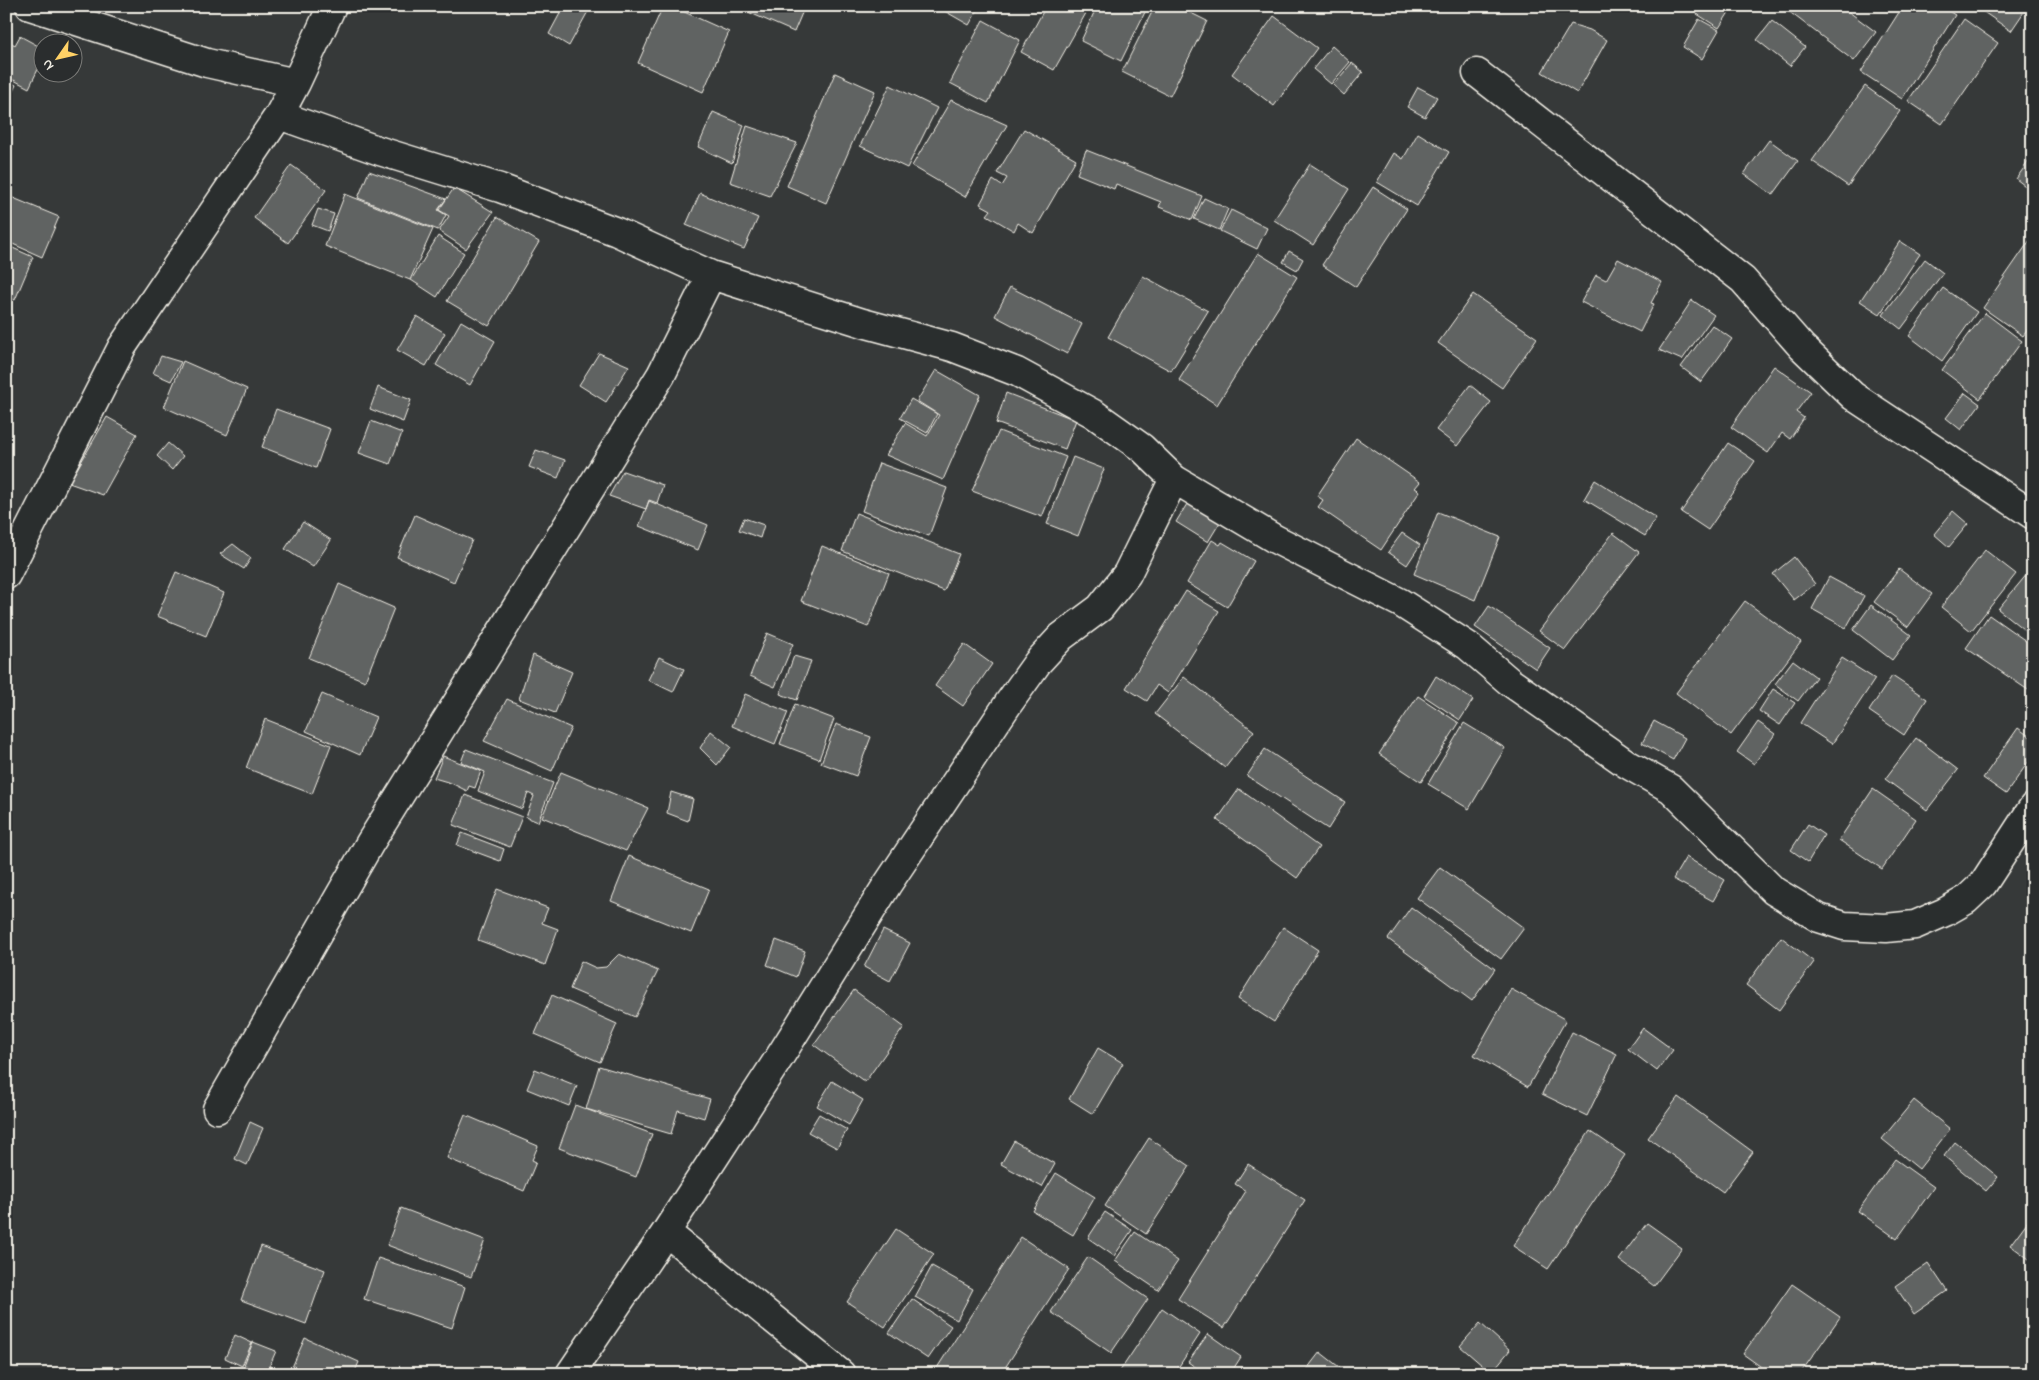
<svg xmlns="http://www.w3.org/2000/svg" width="2039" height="1380" font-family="'Indie Flower',sans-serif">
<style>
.building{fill:#616362;stroke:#f4f1e8}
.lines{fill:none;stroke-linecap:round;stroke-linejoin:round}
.minor-casing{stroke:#f4f1e8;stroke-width:31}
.minor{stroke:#2a2d2e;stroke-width:28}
</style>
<rect width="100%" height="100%" fill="#363939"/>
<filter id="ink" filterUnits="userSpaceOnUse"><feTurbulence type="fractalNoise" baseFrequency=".02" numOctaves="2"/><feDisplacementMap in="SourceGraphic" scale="10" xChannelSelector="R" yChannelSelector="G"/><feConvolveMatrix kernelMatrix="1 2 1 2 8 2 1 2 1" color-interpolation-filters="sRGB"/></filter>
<g filter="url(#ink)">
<path class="building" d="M564 6H591L569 46 549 34Z
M663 6H671L729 32 703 92 638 63Z
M751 6H805L794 32 748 12Z
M936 6H980L969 25Z
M1046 6H1090L1054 70 1021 52Z
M1097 6H1148L1121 61 1081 41Z
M1155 6H1177L1207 21 1170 96 1122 72Z
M1702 6H1733L1719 28 1697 14Z
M1841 6 1876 32 1854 61 1783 7Z
M1903 6H1941L1955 15 1902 99 1861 72Z
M1975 6H2028L2011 31Z
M1274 16 1317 48 1274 106 1232 74Z
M1699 19 1719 30 1702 59 1683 47Z
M1964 19 1998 43 1942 124 1908 101Z
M983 20 1020 40 988 103 950 83Z
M1772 21 1805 47 1790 66 1757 40Z
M1571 24 1590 30 1607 40 1577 93 1542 72Z
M20 36 42 48V61L29 88 6 76V40L15 45Z
M1332 46 1350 62 1331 84 1313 69Z
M1352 63 1363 72 1344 95 1333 85Z
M835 73 875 91 826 203 787 186Z
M6 80 16 85 6 105Z
M890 85 937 108 907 168 860 146Z
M1865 86 1900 111 1848 186 1812 161Z
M1418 87 1437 97 1425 117 1407 107Z
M951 100 1007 125 965 197 912 166Z
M713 112 744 125 732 163 698 147Z
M747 126 797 143 770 196 730 182Z
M1024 129 1076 159 1033 233 1018 223 1014 231 987 215 991 210 980 204 993 180 1002 186 1007 178 997 173Z
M1418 133 1449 152 1417 206 1377 182 1394 153 1403 159Z
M1769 140 1798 161 1773 195 1744 174Z
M1086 150 1202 196 1192 220 1159 207 1161 202 1116 184 1114 189 1077 174Z
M2033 155V192L2016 179Z
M1310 164 1349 189 1313 245 1274 220Z
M291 165 326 190 288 243 254 218Z
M369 171 446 199 438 210 446 215 438 230 358 198Z
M1373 187 1407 209 1356 287 1322 265Z
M454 188 493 212 466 249 439 231 449 216 439 210Z
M700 193 758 218 744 249 686 225Z
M345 194 433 229 410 280 325 246Z
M6 195 59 217 42 257 6 241Z
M1204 198 1228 209 1219 230 1194 219Z
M318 209 334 214 328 231 312 225Z
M1231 210 1267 228 1257 249 1220 231Z
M497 217 539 242 489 326 447 301Z
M438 236 464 253 437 297 411 280Z
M2030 240 2033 242V323L2023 336 1983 308Z
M1900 241 1920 254 1880 314 1860 301Z
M6 245 33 257 15 300 6 296Z
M1289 251 1303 259 1297 270 1283 262Z
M1258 253 1297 277 1217 405 1179 380Z
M1618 259 1662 282 1651 303 1654 304 1640 332 1581 302 1596 275 1606 280Z
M1925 259 1943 273 1901 329 1883 315Z
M1143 276 1208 311 1171 371 1108 337Z
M1010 287 1082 324 1067 354 995 316Z
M1943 288 1977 312 1942 361 1909 336Z
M1473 294 1537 338 1502 388 1438 343Z
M1692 300 1714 315 1682 360 1659 350Z
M1985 313 2022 341 1980 399 1942 370Z
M417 316 445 333 426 366 397 350Z
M461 321 495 341 470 385 436 365Z
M1712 325 1732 339 1701 382 1681 367Z
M599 353 629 366 606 402 579 385Z
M161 356 181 362 171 381 153 373Z
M183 361 247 389 227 435 164 407Z
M1774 366 1811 392 1796 412 1804 418 1790 439 1782 433 1768 453 1731 427Z
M936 370 980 395 943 480 886 455 905 423 927 436 939 415 917 401Z
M1470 385 1491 402 1457 446 1436 430Z
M378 387 411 400 403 422 370 409Z
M1006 393 1076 420 1065 449 996 423Z
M1965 393 1980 404 1961 430 1946 418Z
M911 399 937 414 927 433 900 418Z
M276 409 330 429 316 468 262 447Z
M107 417 137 434 103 495 69 483Z
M371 421 402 433 390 464 359 453Z
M999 431 1066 457 1042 517 972 491Z
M1356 438 1420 482 1415 488 1420 491 1381 550 1318 507 1323 500 1317 496Z
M168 443 183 456 172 470 157 456Z
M1728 443 1755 461 1708 530 1681 512Z
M536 450 565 460 558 478 529 467Z
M1073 457 1104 469 1078 536 1047 524Z
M879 463 947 488 929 536 862 511Z
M623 471 663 485 657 503 649 500 646 509 609 496Z
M1595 480 1656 518 1645 536 1584 499Z
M1190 499 1222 519 1208 542 1176 522Z
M649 501 708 525 698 550 639 526Z
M1953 511 1968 524 1949 547 1934 534Z
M1438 512 1500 537 1475 600 1414 574Z
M856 513 959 554 944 591 842 551Z
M415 515 472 540 454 582 397 557Z
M744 518 764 525 760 538 739 530Z
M303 522 331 540 313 567 285 549Z
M1402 533 1420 545 1407 565 1388 552Z
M1613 533 1639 552 1565 650 1539 631Z
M1212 540 1220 545 1222 542 1254 561 1227 607 1187 583Z
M233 544 251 558 244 569 220 554Z
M822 546 889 573 868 627 801 601Z
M1985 550 2016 574 1971 631 1941 607Z
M1794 557 1815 584 1794 600 1773 574Z
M2033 567V637L1998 609Z
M1899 569 1932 594 1908 627 1874 602Z
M176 572 224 593 206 636 157 616Z
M1829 577 1864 596 1846 628 1812 609Z
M339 584 394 608 365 681 309 658Z
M1186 591 1219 611 1168 693 1157 685 1147 701 1126 688Z
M1745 601 1801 642 1731 735 1676 693Z
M1871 605 1911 635 1892 660 1853 630Z
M1489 606 1550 648 1536 669 1475 627Z
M1989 615 2033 646V683L2028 690 1966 648Z
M767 633 793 644 775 687 750 676Z
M964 644 992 664 963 706 935 686Z
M533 655 572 672 555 713 519 699Z
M794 656 811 661 797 700 780 694Z
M659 657 684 669 673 692 648 680Z
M1842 658 1875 679 1832 744 1800 723Z
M1793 660 1816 677 1798 701 1775 684Z
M1436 676 1473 700 1460 720 1424 696Z
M1892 676 1927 699 1904 735 1869 711Z
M1184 677 1254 731 1225 768 1155 714Z
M1773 689 1795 703 1780 725 1759 711Z
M322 694 376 717 360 755 306 731Z
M745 694 788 712 775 744 732 726Z
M1418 696 1459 723 1421 782 1379 754Z
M507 699 571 728 552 771 484 741Z
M795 704 834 719 819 759 780 744Z
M265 719 331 745 312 794 246 768Z
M1654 721 1685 738 1673 760 1642 743Z
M1758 722 1775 734 1754 764 1737 752Z
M1464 723 1505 748 1469 809 1428 784Z
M836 724 871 737 856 776 821 763Z
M2018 728 2033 739V755L2006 794 1983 778Z
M711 731 731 747 717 765 700 748Z
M1916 738 1958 770 1927 810 1885 779Z
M466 749 553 783 538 822 526 817 534 796 528 793 522 809 478 791 485 772 461 762Z
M1265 749 1345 802 1328 829 1247 776Z
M443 756 481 771 475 788 469 786 467 791 451 783 434 778Z
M561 772 648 808 626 851 542 817Z
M1239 789 1319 847 1297 878 1217 820Z
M1873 789 1916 819 1882 869 1839 840Z
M671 792 693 799 688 821 667 813Z
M465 795 522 817 510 847 453 825Z
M1808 824 1824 835 1808 862 1791 850Z
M462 833 504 849 500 861 457 845Z
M629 856 709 889 691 933 611 901Z
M1686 857 1725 880 1713 901 1673 879Z
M1440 867 1524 928 1501 959 1417 898Z
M497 889 548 908 542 923 558 929 545 965 478 940Z
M1411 907 1495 969 1472 1001 1388 939Z
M1283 927 1318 950 1274 1022 1238 999Z
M883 930 910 943 890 981 864 967Z
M1781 937 1814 962 1779 1010 1746 985Z
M776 940 805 951 796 977 767 965Z
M619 954 658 971 635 1017 570 989 581 961 596 968 606 967Z
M1511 989 1566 1020 1528 1087 1474 1055Z
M854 990 904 1027 865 1082 814 1045Z
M552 995 617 1024 600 1062 535 1034Z
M1643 1028 1673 1050 1657 1071 1628 1049Z
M1572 1032 1617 1054 1587 1116 1542 1094Z
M1098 1048 1123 1063 1093 1114 1069 1099Z
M599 1066 710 1099 704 1118 678 1110 671 1134 586 1109Z
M535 1069 577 1086 569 1106 527 1089Z
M832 1081 863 1100 849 1125 817 1106Z
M1678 1097 1753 1152 1723 1192 1648 1138Z
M1914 1100 1950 1129 1919 1169 1882 1139Z
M575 1105 652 1134 636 1177 559 1148Z
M819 1114 847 1130 837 1148 808 1132Z
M465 1115 538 1146 532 1160 536 1162 524 1191 447 1158Z
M250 1122 263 1128 247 1165 235 1159Z
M1590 1131 1625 1155 1548 1269 1513 1246Z
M1149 1138 1190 1166 1146 1234 1105 1206Z
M1014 1141 1055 1164 1042 1187 1001 1164Z
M1955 1142 1998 1177 1986 1191 1944 1156Z
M1895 1159 1934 1187 1897 1239 1858 1211Z
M1248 1164 1305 1200 1224 1328 1178 1299 1246 1191 1235 1184Z
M1056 1173 1095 1197 1073 1235 1033 1211Z
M401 1208 485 1240 471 1277 387 1245Z
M1105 1212 1132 1230 1114 1256 1088 1238Z
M2033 1214V1262L2010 1245Z
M1647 1223 1682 1248 1654 1286 1619 1260Z
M896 1229 934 1254 885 1327 847 1302Z
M1135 1232 1178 1261 1158 1290 1115 1261Z
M1021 1237 1069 1269 1001 1374H940L935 1371Z
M261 1246 325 1270 306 1324 241 1300Z
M1088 1257 1148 1299 1111 1353 1051 1312Z
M378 1258 465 1287 452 1328 364 1299Z
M1928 1263 1947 1291 1914 1314 1895 1286Z
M932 1266 973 1289 957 1320 915 1297Z
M1792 1284 1840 1317 1800 1374H1771L1743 1354Z
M912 1299 951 1326 928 1359 889 1333Z
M1162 1308 1200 1334 1174 1374H1118Z
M1480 1323 1510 1350 1491 1373 1460 1346Z
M1208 1334 1241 1357 1230 1374H1205L1188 1362Z
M235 1335 252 1343 242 1366 225 1358Z
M305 1338 359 1362 354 1374H289Z
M253 1342 276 1351 266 1374 244 1365Z
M1320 1352 1348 1374H1303Z"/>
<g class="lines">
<defs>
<path id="minor" d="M1477 73 1743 280 1802 347 1853 396 2033 515
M296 83 332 6
M279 115 380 151 500 188 617 232 711 275 863 323 952 347 1017 372 1094 414 1142 448 1174 479 1275 539 1401 603 1468 646 1510 682 1627 764 1671 789 1774 891 1819 918 1844 926 1886 928 1915 925 1945 912 1966 900 1983 884 2033 807
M6 575 122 347 279 115 296 83 207 63 30 6
M217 1109 370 843 661 375 711 275
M666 1232 841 1374
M570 1374 666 1232 779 1058 887 885 1008 704 1038 662 1061 637 1100 608 1127 574 1174 479"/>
</defs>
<use href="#minor" class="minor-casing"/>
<use href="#minor" class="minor"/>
</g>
</g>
<rect width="2039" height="1380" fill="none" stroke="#2a2d2e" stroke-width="25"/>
<rect x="12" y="12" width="2014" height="1355" fill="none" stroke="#f4f1e8" stroke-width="2" filter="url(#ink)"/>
<g transform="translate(58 58) rotate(236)"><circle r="24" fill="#2a2d2e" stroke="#7b7b78"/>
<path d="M0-4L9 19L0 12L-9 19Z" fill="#ffd166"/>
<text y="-8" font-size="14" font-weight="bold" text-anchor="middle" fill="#f4f1e8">N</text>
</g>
</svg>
